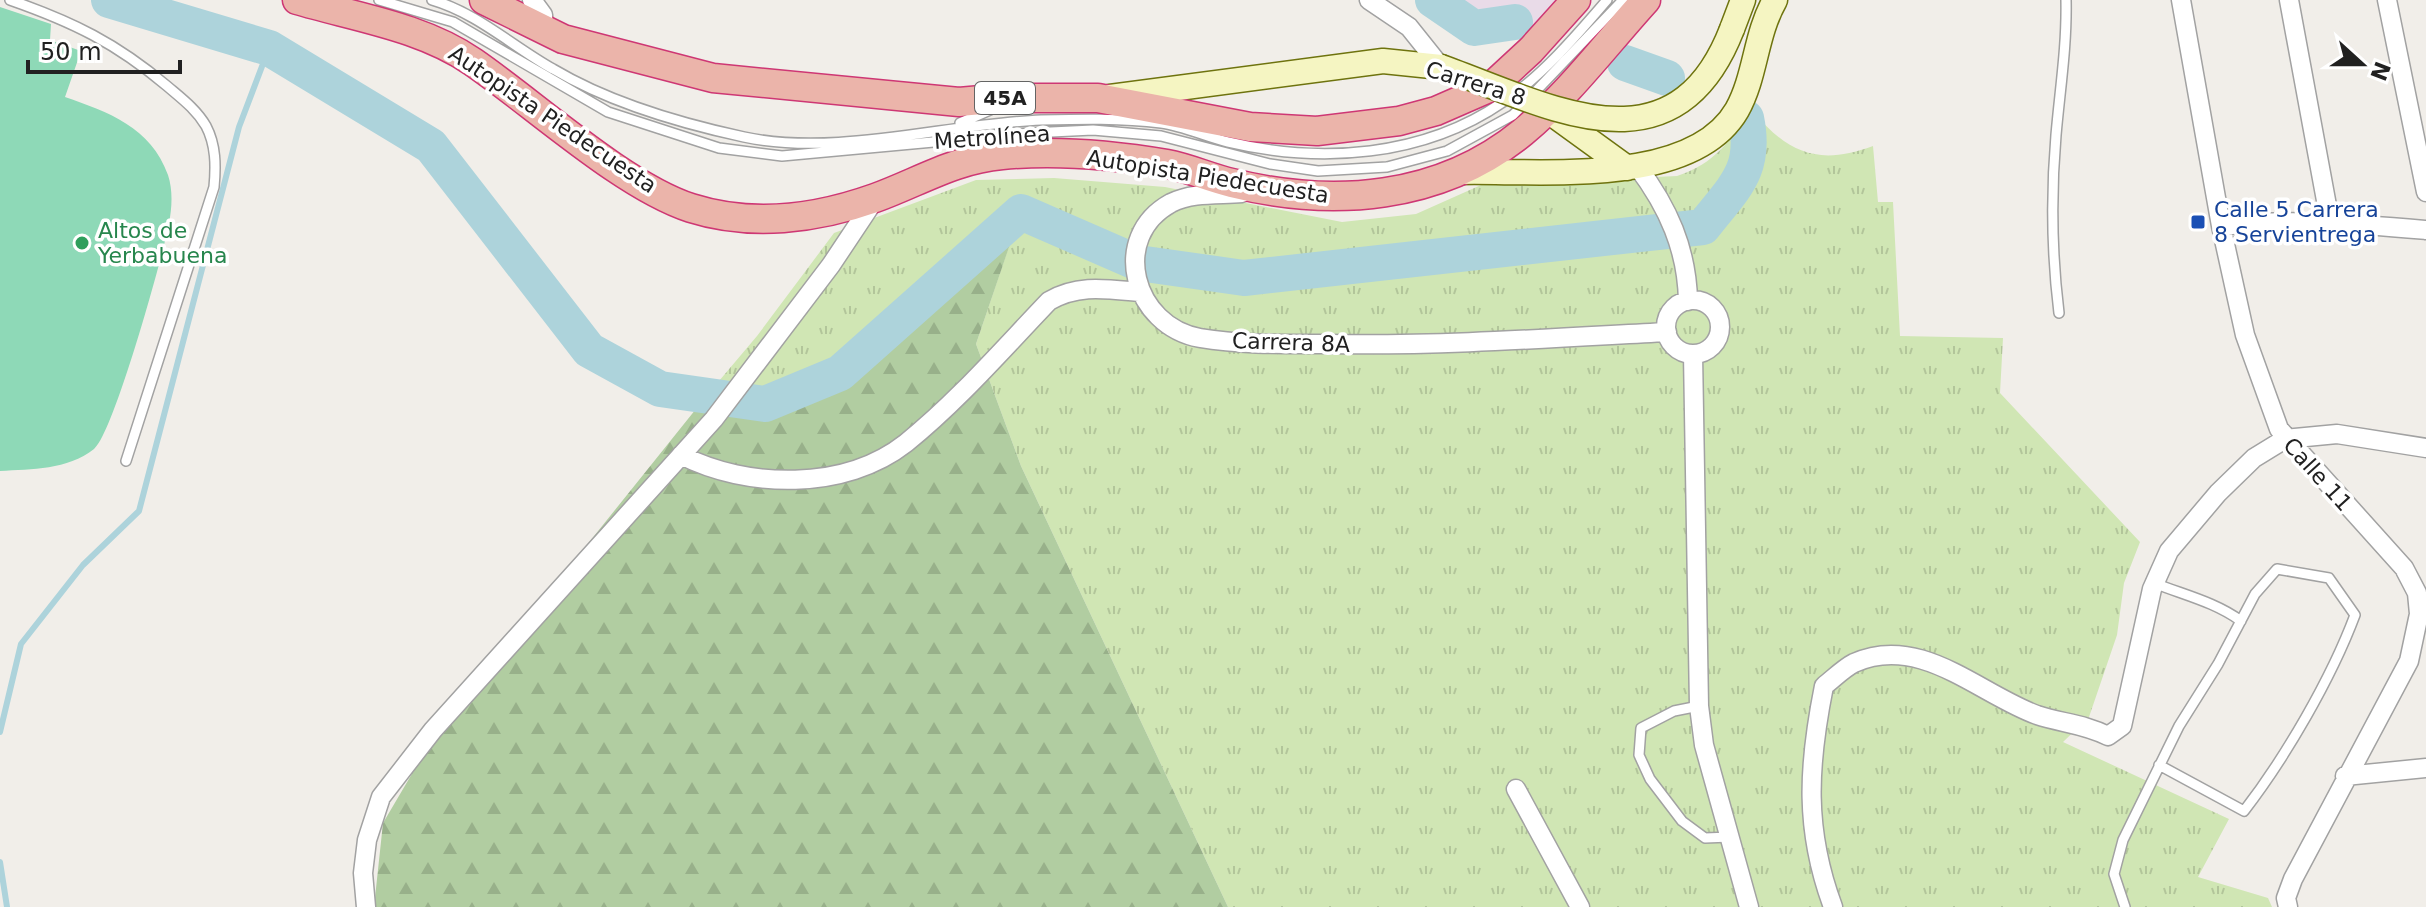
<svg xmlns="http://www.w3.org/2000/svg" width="2426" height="907" font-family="'DejaVu Sans',sans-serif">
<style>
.industrial{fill:#e9dbe8}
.grass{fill:url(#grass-tufts)}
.forest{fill:url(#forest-firs)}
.pitch{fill:#8ed9b7}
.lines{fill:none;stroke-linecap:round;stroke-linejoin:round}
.stream{stroke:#add3db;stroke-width:6}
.river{stroke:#add3db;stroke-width:36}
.service-casing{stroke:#a2a2a2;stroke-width:12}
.minor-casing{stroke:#a2a2a2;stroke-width:21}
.secondary-casing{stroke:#6e730e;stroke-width:27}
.trunk-casing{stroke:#ce3774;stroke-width:31}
.service{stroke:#fff;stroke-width:9}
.minor{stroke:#fff;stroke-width:18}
.secondary{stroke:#f5f5c2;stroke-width:24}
.trunk{stroke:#ebb4aa;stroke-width:28}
.secondary-bridge-casing{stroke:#6e730e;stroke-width:27;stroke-linecap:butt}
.secondary-bridge{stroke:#f5f5c2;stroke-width:24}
.transit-dot{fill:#1a4fb4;stroke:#fff;stroke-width:3}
.leisure-dot{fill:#2e9e5b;stroke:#fff;stroke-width:3}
.labels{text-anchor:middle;stroke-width:7;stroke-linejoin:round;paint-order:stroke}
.shield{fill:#fff;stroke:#646464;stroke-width:2}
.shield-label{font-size:20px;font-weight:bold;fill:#212121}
.street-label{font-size:22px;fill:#212121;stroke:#fff}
.transit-label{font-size:22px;fill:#164399;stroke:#fff;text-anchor:start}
.leisure-label{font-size:22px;fill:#27864d;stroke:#fff;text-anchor:start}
</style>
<defs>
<pattern id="grass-tufts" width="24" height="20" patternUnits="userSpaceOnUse" patternTransform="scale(2)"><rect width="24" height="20" fill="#d0e6b4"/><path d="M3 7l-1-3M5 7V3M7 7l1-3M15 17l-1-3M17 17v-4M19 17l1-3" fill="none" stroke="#b2c59a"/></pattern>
<pattern id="forest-firs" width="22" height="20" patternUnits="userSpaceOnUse" patternTransform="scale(2)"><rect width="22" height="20" fill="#b1cda1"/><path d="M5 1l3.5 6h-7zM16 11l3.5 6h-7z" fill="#98b08a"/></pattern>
</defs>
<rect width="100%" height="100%" fill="#f1eee9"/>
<path class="industrial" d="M1433 0H1561L1535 29 1515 22 1474 28Z"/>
<path class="grass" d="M1752 110C1788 154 1819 166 1873 146L1878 202H1893L1900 336 2003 338 2000 393 2140 542 2124 583 2117 635 2089 717 2063 742 2229 819 2198 877 2268 898 2272 907H1228L1021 466 976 344 1020 214 840 373 765 404 708 394 757 336 834 233 976 180 1054 178 1165 187 1342 222 1416 214 1481 185 1677 176C1716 163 1728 142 1752 110Z"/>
<path class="forest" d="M1021 212 976 344 1021 466 1228 907H374L383 823 436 733 708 394 765 404 840 373Z"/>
<path class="pitch" d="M0 7 51 24 50 40 81 51 65 97C108 112 151 127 168 175 173 190 172 208 169 223 163 256 113 435 94 449 67 470 32 469 0 471Z"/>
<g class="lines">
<path class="stream" d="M0 732 21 644 83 565 139 511 239 127 269 48
M0 862 7 907"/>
<path class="river" d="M109 0 269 48 431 146 589 350 660 389 765 404 840 373 1021 212 1138 263 1244 278 1703 227C1734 187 1757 171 1746 118
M1433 0 1474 28 1515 22
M1625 63 1667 78"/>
<defs>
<path id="service" d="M10 0C73 22 116 43 167 86 181 98 196 109 206 126 216 145 216 166 214 187L126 461
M379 0 453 22 608 112 719 148 782 156 1030 133 1093 130 1161 136 1270 164 1318 171 1387 167 1447 151 1513 115 1623 0
M432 0C477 13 512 46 553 69 610 103 679 123 744 137 837 157 945 124 1041 120 1081 119 1121 118 1161 123 1184 126 1206 137 1228 142 1321 164 1423 157 1503 102 1542 76 1577 35 1607 0
M960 123 990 110
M2059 313C2052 256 2051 193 2056 135 2060 89 2067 46 2066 0
M2154 583C2184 595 2215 602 2241 621
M1699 706 1674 711 1641 728 1639 755 1650 779 1682 821 1705 838 1730 837
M2125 907 2114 874 2123 840 2179 726 2218 664 2255 594 2277 569 2329 578 2355 615C2331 679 2285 758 2244 811L2159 765"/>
<path id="minor" d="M532 0 543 15 544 32
M1369 0 1409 27 1441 67
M2181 0 2221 226 2245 335 2279 429 2404 568 2417 593 2419 614 2409 661 2293 879 2286 898 2288 907
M2289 0 2330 222
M2387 0 2426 192
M1637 166C1668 207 1687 249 1688 301
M1242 193C1218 195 1193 192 1171 203 1109 237 1133 326 1200 338 1242 345 1285 344 1327 344 1440 346 1554 338 1667 332
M2221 226C2289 218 2357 224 2426 230
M1666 327a27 27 0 1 1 54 0a27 27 0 1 1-54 0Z
M1693 354 1699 706 1704 745 1749 907
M681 455C747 489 845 491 906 443 958 401 1003 349 1049 301 1078 284 1106 289 1139 292
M2345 776 2426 768
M1516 789 1580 907
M366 907 363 873 367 840 381 797 433 730 714 419 831 265 875 199
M1833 907C1804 829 1808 766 1824 686 1833 679 1844 668 1854 663 1920 633 1979 694 2037 715 2061 723 2085 724 2108 736L2122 726 2152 589 2169 551 2218 493 2254 458 2285 439 2337 434 2426 448"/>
<path id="secondary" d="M1732 29 1743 0
M1110 97 1383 61 1441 67
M1547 110 1627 168
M1460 172C1538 170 1692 188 1737 110 1756 76 1755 35 1775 0"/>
<path id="trunk" d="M297 0C355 17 423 27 473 62 534 104 623 186 691 208 751 227 816 219 875 198 919 182 955 159 1002 155 1055 150 1114 155 1167 164 1189 168 1210 178 1232 183 1333 208 1440 200 1523 132 1569 94 1606 44 1646 0
M484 0 563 39 713 78 959 102 1004 98H1098L1250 127 1317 131 1399 121 1436 111 1491 87 1531 50 1576 0"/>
</defs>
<use href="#service" class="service-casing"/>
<use href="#minor" class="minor-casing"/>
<use href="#secondary" class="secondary-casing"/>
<use href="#trunk" class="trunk-casing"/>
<use href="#service" class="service"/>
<use href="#minor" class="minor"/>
<use href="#secondary" class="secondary"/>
<use href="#trunk" class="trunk"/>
<defs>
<path id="secondary-bridge" d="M1441 67C1548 105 1674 179 1732 29"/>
</defs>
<use href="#secondary-bridge" class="secondary-bridge-casing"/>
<use href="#secondary-bridge" class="secondary-bridge"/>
</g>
<rect class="transit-dot" x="2190" y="214" width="16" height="16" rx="4"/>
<circle class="leisure-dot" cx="82" cy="243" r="8"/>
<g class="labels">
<rect class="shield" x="975" y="82" width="60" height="32" rx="6"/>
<g class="shield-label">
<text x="1005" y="105">45A</text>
</g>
<g class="street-label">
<text transform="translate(1476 83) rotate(17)" y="8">Carrera 8</text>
<text transform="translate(553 119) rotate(34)" y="8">Autopista Piedecuesta</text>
<text transform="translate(992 137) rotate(-4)" y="8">Metrolínea</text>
<text transform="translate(1208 176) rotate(9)" y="8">Autopista Piedecuesta</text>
<text transform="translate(1291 342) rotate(2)" y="8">Carrera 8A</text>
<text transform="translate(2318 474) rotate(48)" y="8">Calle 11</text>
</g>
<g class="transit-label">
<text x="2214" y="217">Calle 5 Carrera<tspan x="2214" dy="25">8 Servientrega</tspan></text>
</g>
<g class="leisure-label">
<text x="98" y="238">Altos de<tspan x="98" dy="25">Yerbabuena</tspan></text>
</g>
</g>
<g transform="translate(2362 64) rotate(111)" stroke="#ffffff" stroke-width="6" paint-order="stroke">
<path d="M0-6L14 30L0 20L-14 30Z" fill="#212121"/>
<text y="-12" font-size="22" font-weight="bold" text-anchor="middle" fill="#212121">N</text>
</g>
<path d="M28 60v12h152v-12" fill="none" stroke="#212121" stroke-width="4"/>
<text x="40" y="60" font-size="24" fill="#212121" stroke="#ffffff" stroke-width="6" paint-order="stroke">50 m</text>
</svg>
